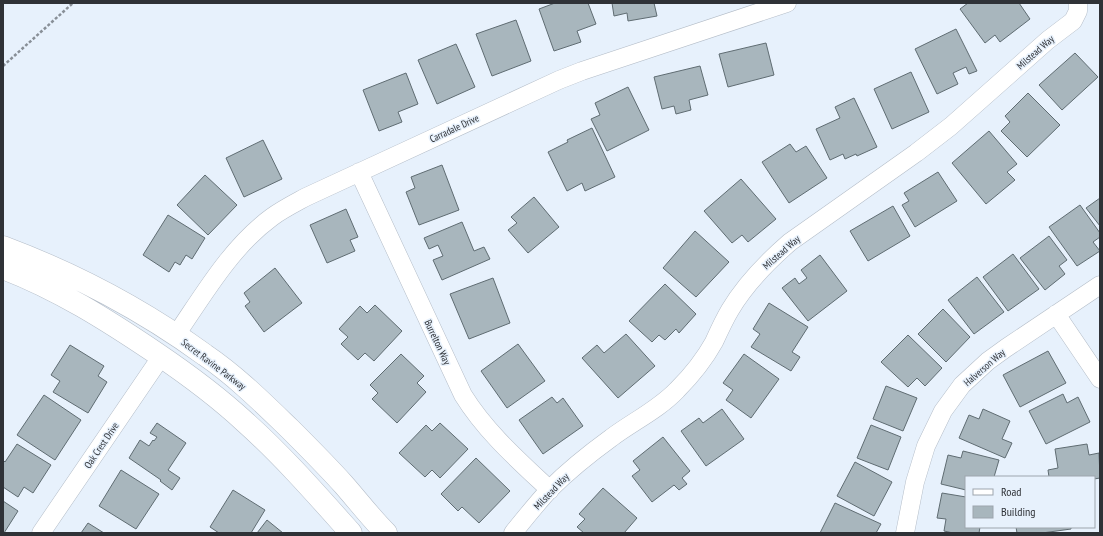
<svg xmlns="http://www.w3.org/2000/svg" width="1103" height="536" font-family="'PT Sans Narrow',sans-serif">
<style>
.building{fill:#a8b6bd;stroke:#5f6c72}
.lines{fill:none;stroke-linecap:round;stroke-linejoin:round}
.minor-casing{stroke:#b4bdc8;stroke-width:19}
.secondary-casing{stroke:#b4bdc8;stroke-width:23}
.path{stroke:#888f97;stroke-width:2.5;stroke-dasharray:3 2;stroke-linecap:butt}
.minor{stroke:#fff;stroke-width:18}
.secondary{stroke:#fff;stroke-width:22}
.labels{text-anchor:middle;stroke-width:3;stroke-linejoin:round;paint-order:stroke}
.street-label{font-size:10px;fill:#2f3237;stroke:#e7f1fc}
</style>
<rect width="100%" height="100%" fill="#e7f1fc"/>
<path class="building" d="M555 3H588L596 24 577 31 581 42 554 51 539 9Z
M612 3H654L657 16 628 21 627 13 614 16Z
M968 3H1019L1030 19 1000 42 995 35 985 43 960 9Z
M516 20 531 61 492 76 476 34Z
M956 29 977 71 969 74 966 67 953 73 958 84 937 94 915 49Z
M766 43 774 75 728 87 719 54Z
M456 44 475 87 437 104 418 60Z
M1075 53 1098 77 1062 110 1039 85Z
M700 66 708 95 689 100 691 110 676 114 674 106 662 109 654 77Z
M911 72 929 112 892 129 874 89Z
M406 73 418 104 398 112 402 122 379 131 363 90Z
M628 87 649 130 607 151 591 119 600 115 595 103Z
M1028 93 1060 125 1027 157 1001 131 1010 122 1005 116Z
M854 98 877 147 857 156 856 154 845 159 843 154 830 160 816 129 840 118 835 107Z
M592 128 615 177 585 191 582 183 567 191 548 152 568 142 567 140Z
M989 131 1017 164 1007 172 1015 180 986 204 952 163Z
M263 140 282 179 244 197 226 158Z
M790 144 796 152 806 146 827 178 789 203 762 162Z
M442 165 459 210 419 225 406 192 415 188 411 177Z
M938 172 957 201 915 227 902 205 909 201 904 193Z
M205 175 237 205 208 235 177 205Z
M741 179 776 219 748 242 742 235 732 243 704 211Z
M534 197 559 227 528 253 508 230 517 223 511 217Z
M1100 198V226L1086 208Z
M1080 205 1100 233V237L1093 242 1100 251 1077 266 1049 227Z
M893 206 910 236 868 261 850 231Z
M346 209 358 237 350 240 355 251 327 263 310 225Z
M168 215 205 238 192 259 186 255 180 265 175 262 169 272 143 255Z
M462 222 474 251 484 247 490 259 442 280 433 260 443 256 438 245 429 249 424 238Z
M695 231 729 262 696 297 663 268Z
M1049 236 1067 260 1059 266 1065 274 1045 290 1020 258Z
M1013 254 1039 289 1008 311 983 277Z
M820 255 847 291 808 321 782 288 795 278 799 284 807 278 801 270Z
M275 268 302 303 264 332 245 306 250 302 244 293Z
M977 277 1004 312 974 334 948 300Z
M493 278 510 323 469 339 450 294Z
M665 284 696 314 679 333 676 329 665 340 659 335 652 342 629 321Z
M769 303 808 327 792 352 800 357 791 371 751 347 760 334 753 329Z
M375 305 402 331 374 361 365 353 358 360 341 344 348 337 339 329 360 306 367 313Z
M943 309 970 337 946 362 918 334Z
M626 334 655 366 618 398 582 358 597 345 604 353Z
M908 335 942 368 925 386 917 378 908 387 881 362Z
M518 344 545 381 507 408 481 371Z
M70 345 104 366 98 376 107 382 88 413 53 392 60 381 51 375Z
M1048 351 1066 383 1020 407 1003 375Z
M401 354 424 376 417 383 426 392 397 423 372 399 378 393 370 385Z
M744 354 779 379 751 418 726 400 733 390 723 383Z
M886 386 917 398 903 431 873 419Z
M1063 394 1067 403 1078 397 1090 422 1046 444 1029 411Z
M44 395 81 420 55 460 17 435Z
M552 397 557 403 563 398 583 426 543 454 519 420Z
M722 409 744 439 706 466 681 431 699 418 703 423Z
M983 409 1010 421 1002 439 1012 443 1005 458 959 438 969 415 979 419Z
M157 423 186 443 168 470 180 478 172 490 160 481 161 480 129 458 140 440 149 446 153 440 154 441 157 437 150 433Z
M440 423 468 449 440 478 432 470 425 477 399 453 426 425 432 431Z
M871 425 901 437 888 470 857 458Z
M663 437 690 471 682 478 687 484 679 490 674 485 652 502 632 476 640 470 633 461Z
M17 444 51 465 33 493 24 487 18 497 3 487V460L5 462Z
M1087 444 1089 455 1099 453 1100 478 1094 479V477H1049L1048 470 1058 468 1055 449Z
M963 451 999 460 994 477H966V490L941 484 948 455 961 458Z
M476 458 510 491 479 523 462 507 458 511 441 494Z
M855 462 892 482 874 516 837 496Z
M121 470 159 494 136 529 99 506Z
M603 488 637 518 624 533H584L577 527 585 519 579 514Z
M233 490 265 510 251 533H219L210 527Z
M942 493 966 497V527H980L979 533H953L944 531 946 519 937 518Z
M3 501 18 511 4 533H3Z
M835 503 881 524 876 533H820Z
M267 520 283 533H257Z
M88 523 104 533H81Z
M1016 527H1071V529L1042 533H1017Z"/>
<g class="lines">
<defs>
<path id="minor" d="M359 172 463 395C486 432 518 460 550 490
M1056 314 1100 379
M176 335C204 294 231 247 272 217 283 209 295 203 306 197L559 80 582 71 787 3
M41 533 161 357
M513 533C525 518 537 503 550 489 569 470 589 454 611 438 632 422 658 410 677 390 691 376 704 360 714 342 719 331 724 320 730 310 746 283 767 262 790 242L916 153 951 126 1048 40 1073 21 1078 11V3
M905 533 915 482 926 446 943 411 962 385 988 361 1006 348 1100 285"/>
<path id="secondary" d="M3 247C75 274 143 310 205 355 236 376 263 403 290 429 308 447 327 466 344 485 358 501 371 518 386 533
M3 268C58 289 107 320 156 353 187 374 217 396 245 422 283 456 317 495 351 533"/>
</defs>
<use href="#minor" class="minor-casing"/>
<use href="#secondary" class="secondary-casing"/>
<path class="path" d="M3 66 73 3"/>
<use href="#minor" class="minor"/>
<use href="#secondary" class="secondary"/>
</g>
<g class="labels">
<g class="street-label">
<text transform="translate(1035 52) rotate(-41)" y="4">Milstead Way</text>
<text transform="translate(454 128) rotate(-25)" y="4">Carradale Drive</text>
<text transform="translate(781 252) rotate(-41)" y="4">Milstead Way</text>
<text transform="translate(438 342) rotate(65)" y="4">Burrelton Way</text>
<text transform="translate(214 364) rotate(37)" y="4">Secret Ravine Parkway</text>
<text transform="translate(984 367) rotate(-41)" y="4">Halverson Way</text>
<text transform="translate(101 445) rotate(-56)" y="4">Oak Crest Drive</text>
<text transform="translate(551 491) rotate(-46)" y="4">Milstead Way</text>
</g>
</g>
<rect width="1103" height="536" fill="none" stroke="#2f3237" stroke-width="8"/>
<rect x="965" y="476" width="130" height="52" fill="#e7f1fc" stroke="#9da5ad"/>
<rect x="973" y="489" width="20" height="6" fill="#ffffff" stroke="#9da5ad"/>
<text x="1001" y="496" font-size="12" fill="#2f3237">Road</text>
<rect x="973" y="506" width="20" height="12" fill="#a8b6bd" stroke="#9da5ad"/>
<text x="1001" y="516" font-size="12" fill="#2f3237">Building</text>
</svg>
